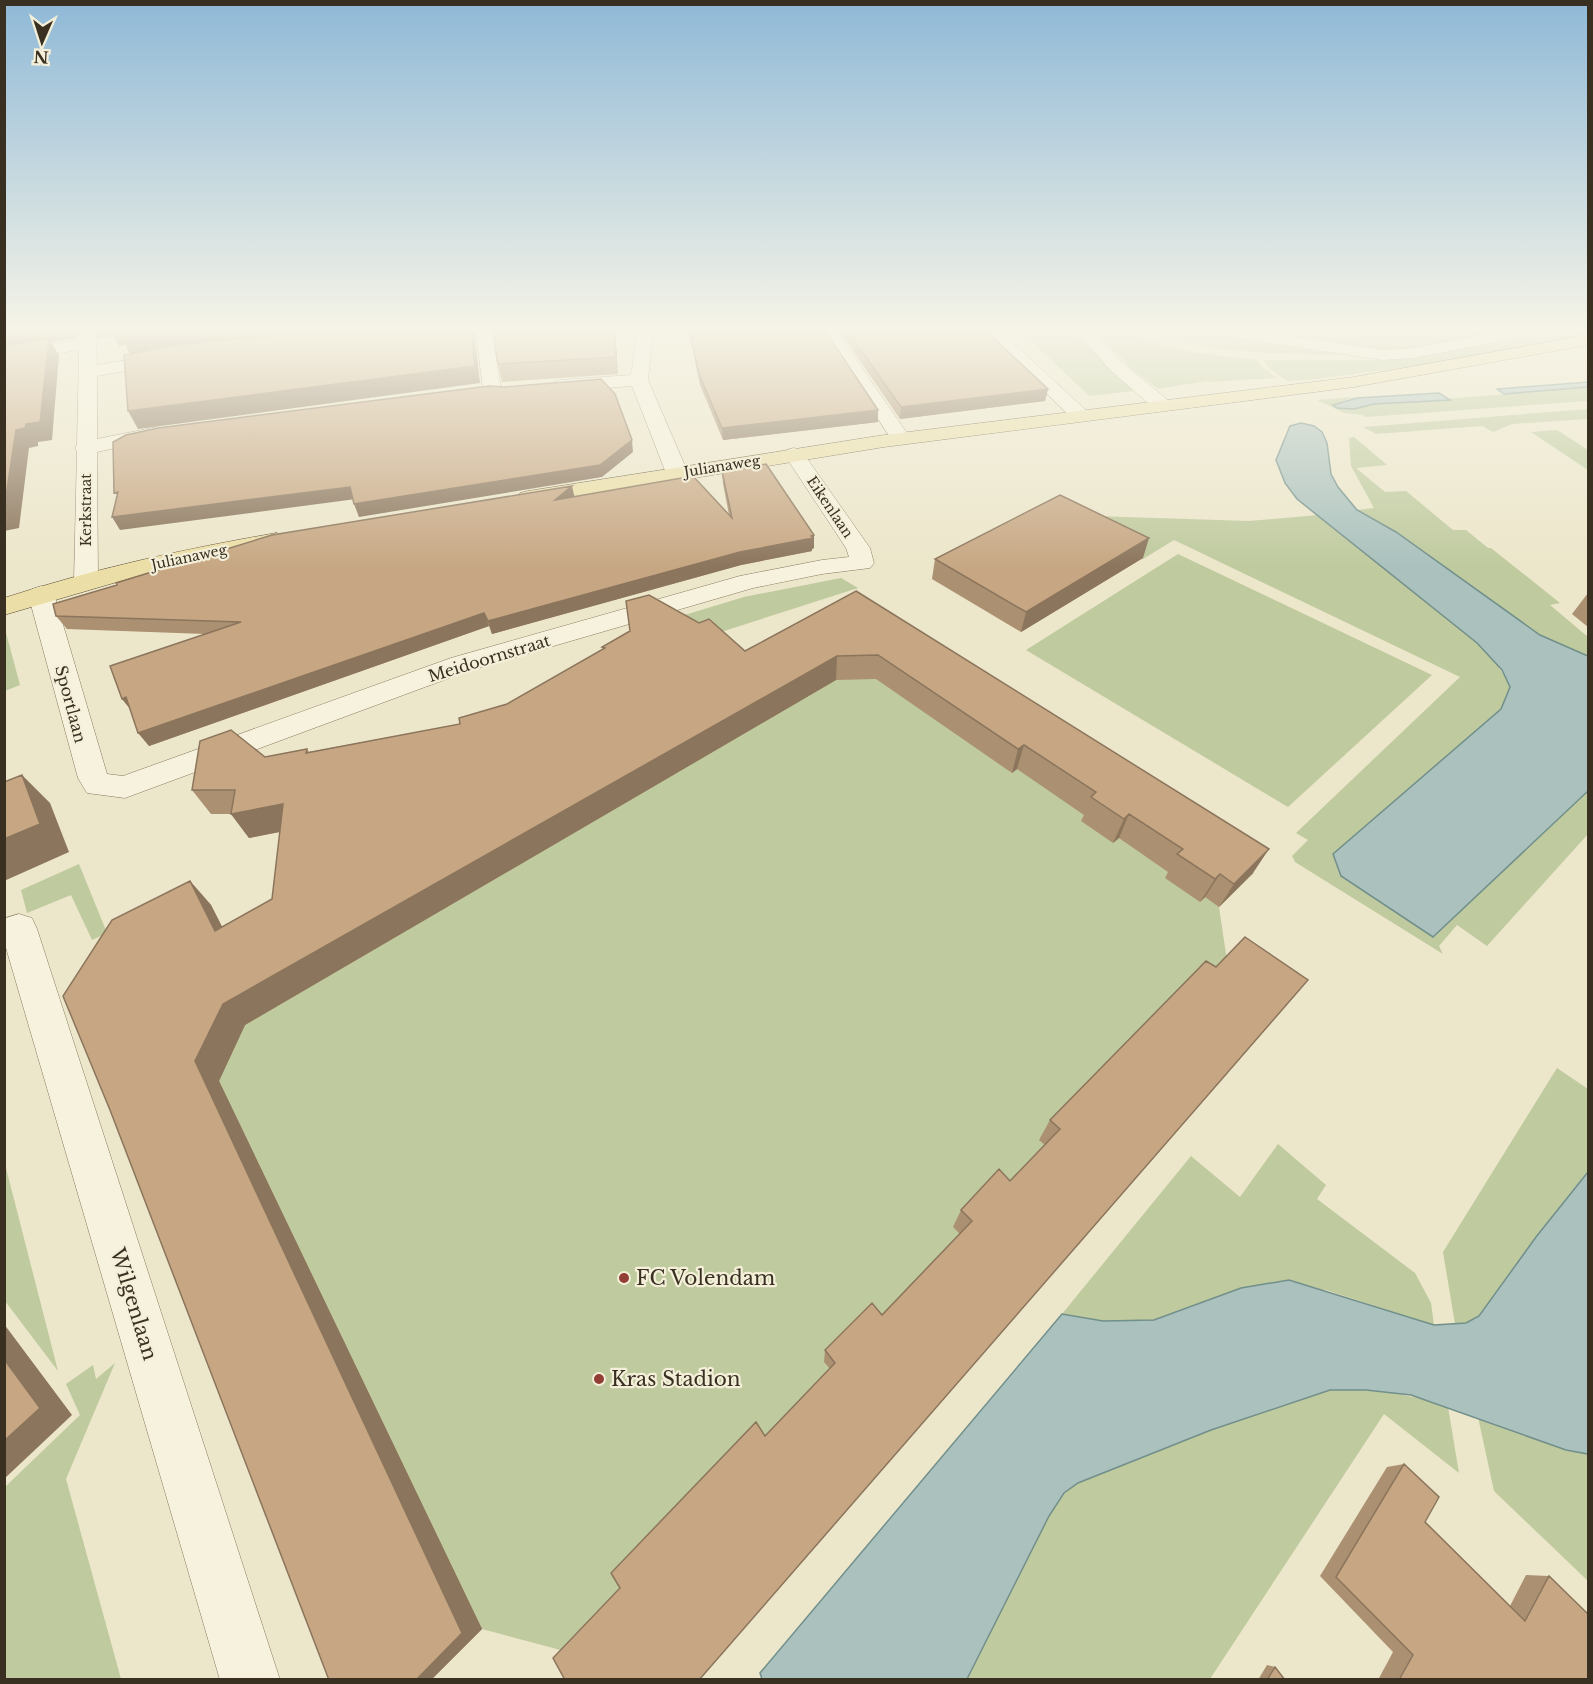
<svg xmlns="http://www.w3.org/2000/svg" width="1593" height="1684" font-family="'Libre Baskerville',serif">
<style>
.green{fill:#bfca9e}
.water{fill:#aac1bd;stroke:#718f8b;stroke-width:1.5}
.lines{fill:none;stroke-linecap:round;stroke-linejoin:round}
.minor-casing{stroke:#877960;stroke-width:1}
.major-casing{stroke:#564733;stroke-width:1}
.minor{fill:#f7f2dd;fill-rule:evenodd}
.major{fill:#ebdea6;fill-rule:evenodd}
.wall{fill:#ab9071}
.shaded-wall{fill:#8b755c}
.building{fill:#c7a783;stroke:#8b755c;stroke-width:1.5}
.poi-dot{fill:#923e34;stroke:#f4efd9;stroke-width:2}
.labels{text-anchor:middle;stroke-width:4.5;stroke-linejoin:round;paint-order:stroke}
.far-street-label{font-size:14px;fill:#393022;stroke:#f4efd9}
.street-label{font-size:16px;fill:#393022;stroke:#f4efd9}
.near-poi-label{font-size:20px;fill:#393022;stroke:#f4efd9;text-anchor:start}
.near-street-label{font-size:20px;fill:#393022;stroke:#f4efd9}
</style>
<rect width="100%" height="100%" fill="#ece6ca"/>
<path class="green" d="M1022 332H1074L1134 391 1089 396Z
M1096 332H1125L1167 347 1197 353 1257 360 1265 369 1277 378 1210 382 1207 381 1158 389 1131 368Z
M1147 332H1197L1346 355C1278 354 1211 354 1147 332Z
M1248 332H1277L1335 337 1365 336 1389 332H1504L1413 349 1385 351Z
M1544 332H1588V335L1428 364 1318 379 1287 381 1270 369 1263 360H1397Z
M1588 387V401L1366 417 1363 415 1344 413 1317 400 1355 397 1333 405C1343 415 1364 404 1377 404 1453 399 1515 393 1588 387Z
M1588 409V419L1512 424 1493 432 1482 426 1376 434 1363 427Z
M1557 430 1588 450V470L1531 432Z
M1354 437 1387 465 1356 468 1385 492 1406 491 1453 530H1466L1488 548H1491L1560 603 1550 605 1588 637V656L1540 635 1397 532 1357 510 1374 508 1351 466 1349 438Z
M1064 515 1249 521 1318 515C1351 543 1386 569 1420 596 1453 622 1493 648 1510 687L1502 709 1333 854 1434 937 1588 791V834L1487 946 1457 925 1439 946 1443 954 1295 862 1292 856 1308 840 1296 833 1460 677 1174 540 1143 559 1058 516Z
M1178 554 1432 675 1288 807 1026 650Z
M841 578 858 588 702 638 668 620 744 597Z
M855 615 1254 873 1219 907 1227 961 699 1680 568 1652 482 1629 431 1679 134 946 214 964Z
M5 629 20 685 5 691 4 629Z
M79 864 107 933 92 940 71 895 27 913 21 890Z
M1557 1068 1588 1089V1171L1536 1237 1479 1316 1466 1323 1455 1324 1443 1252Z
M1278 1144 1326 1185 1317 1199 1415 1273 1431 1303 1434 1325 1326 1290 1241 1288 1154 1320 1103 1321 1062 1314 1191 1156 1240 1197Z
M6 1168 58 1371 5 1301Z
M115 1363 66 1479 121 1679H5V1487L80 1415 66 1384 93 1365 96 1379Z
M1330 1390C1376 1389 1405 1393 1448 1407L1459 1473 1384 1414 1210 1679 967 1680 1049 1516 1064 1493 1078 1483 1211 1430Z
M1478 1417 1566 1450 1588 1454V1581L1494 1491Z"/>
<path class="water" d="M1588 382V387L1504 394 1497 389Z
M1439 393 1450 400 1374 404 1354 409 1337 408 1333 405 1357 398Z
M1301 423 1314 426 1322 432 1327 443 1331 474 1338 487 1357 510 1396 532 1540 635 1588 656V791L1433 937 1341 876 1333 854 1501 709 1510 687 1502 670 1477 643 1297 499 1285 483 1276 460 1290 426Z
M1588 1172V1454L1566 1450 1411 1395 1366 1390H1330L1211 1430 1078 1483 1064 1493 1049 1516 967 1679H762L760 1673 1062 1314 1103 1321 1154 1320 1241 1288 1289 1280 1434 1325 1466 1323 1479 1316 1536 1237Z"/>
<g class="lines">
<defs>
<path id="minor" d="M80 332H96L97 365 169 353 175 354 178 358 175 362 169 363 97 376V439L157 427 164 429 167 433 164 437 97 452 98 581 95 586 86 588 77 586 74 581 77 451 75 448 77 445 79 350 4 362V352L79 340Z
M476 332H492L501 389 499 393H485L483 389Z
M637 332H653L648 380 688 473 684 477 677 479 670 477 666 473 632 386 560 392 554 390 551 386 554 382 560 380 631 375Z
M821 332H837L911 439 908 443H894Z
M984 332H1001L1088 412 1091 416 1088 420H1074Z
M1077 332H1094L1121 361 1170 402 1172 406 1170 410H1156L1109 369Z
M1223 332H1263L1383 350 1414 348 1497 332H1530L1522 337 1414 358 1383 360 1231 337 1225 336Z
M794 448 801 450 870 548 874 563 870 568 822 574 753 588 471 670 125 798 87 793 78 778 28 594 32 589 41 586 50 589 54 594 107 774 123 776 451 658 740 576 822 560 849 557 846 548 784 454 787 450Z
M19 914 32 918 37 929 280 1680H220L4 941 6 918Z"/>
<path id="major" d="M1588 335V345L1354 387 884 447 528 505 520 503 517 498 520 493 528 491 884 435 1354 377Z
M276 533 284 535 288 540 284 545 141 575 4 615V598C93 569 184 549 276 533Z"/>
</defs>
<use href="#minor" class="minor-casing"/>
<use href="#major" class="major-casing"/>
<use href="#minor" class="minor"/>
<use href="#major" class="major"/>
</g>
<path class="wall" d="M493 332H615L618 374 502 382 498 364Z
M689 332H826L878 422 723 440 700 385Z
M840 332H987L1048 389 1045 401 900 419Z
M722 471 814 548 812 549V551L741 565 492 634 489 626 149 746 130 709 122 699 205 634 67 629 56 616 575 496 729 515 723 484Z
M1143 558 1021 632 932 579 935 559Z
M856 591 1253 873 1219 907 1205 897 1200 902 1165 878 1168 872 1119 838 1113 843 1081 821 1084 815 1017 769 1012 773 876 679 836 680 245 1025 219 1081 482 1629 431 1680H329L110 1110 190 881 211 905 222 927 272 899 280 832 249 838 231 814H211L192 790 265 757 307 749 309 752 460 724 507 704 603 649 602 647 745 651Z
M1588 593V627L1572 614Z
M1245 937 1308 980 699 1680H565L553 1658 620 1588 611 1573 756 1422 765 1436 830 1369 824 1362 825 1350 872 1303 882 1315 960 1234 953 1227 961 1210 999 1169 1010 1181 1045 1145 1039 1140 1050 1120 1206 961 1216 967Z
M1404 1464 1425 1522 1510 1606 1526 1575 1549 1576 1588 1680H1378L1393 1652 1320 1576 1387 1467Z
M1267 1665 1275 1667 1285 1680H1258Z"/>
<path class="shaded-wall" d="M4 332H79L77 338 51 342 59 355 52 440 38 442V446L29 448 19 528 4 531Z
M95 332H339L132 357 125 345 119 346 113 336 98 338Z
M471 332H474L480 383 138 429 128 411Z
M614 332H615L618 374 616 357Z
M1048 389 1045 401 900 419 901 407Z
M878 410V422L723 440 722 428Z
M632 440 633 452 602 477 359 517 354 504Z
M572 486 575 499 555 500Z
M350 487 356 499 120 530 112 517Z
M814 535V548L812 549V551L741 565 492 634 488 621 740 552Z
M1149 538 1143 558 1021 632 1026 612Z
M484 613 489 626 149 746 138 733Z
M837 656 836 680 245 1025 219 1081 482 1629 431 1680H416L195 1061 223 1004Z
M126 697 133 712 122 699Z
M1024 745 1017 769 1012 773 1018 749Z
M22 775 50 803 69 852 4 881V839Z
M283 804 299 828 249 838 231 814Z
M1129 814 1119 838 1113 843 1124 819Z
M1269 849 1253 873 1219 907 1234 884Z
M1220 874 1205 897 1200 902 1215 879Z
M190 881 211 905 236 954 215 931Z
M4 1324 72 1415 4 1479Z"/>
<path class="building" d="M122 332H173L122 340Z
M311 332H471L475 366 128 411 124 355 177 345Z
M493 332H614L616 357 498 364Z
M690 332H826L878 410 722 428 699 374Z
M848 332H987L1048 389 901 407Z
M49 339 40 422 26 424 25 428 16 430 4 509V346Z
M601 379 615 394 632 440 600 465 354 504 350 487 112 517 118 492 114 493 113 442 126 435 158 428 489 386 505 387Z
M766 464 814 535 811 536 813 538 740 552 488 621 484 613 138 733 126 697 122 699 110 666 241 622 56 616 53 604 117 585 116 583 272 535 572 486 555 500 693 476 732 518 722 471Z
M1060 495 1149 538 1026 612 935 559Z
M856 591 1269 849 1234 884 1220 874 1215 879 1177 854 1183 849 1129 814 1124 819 1091 797 1096 792 1024 745 1018 749 878 655 837 656 223 1004 195 1061 462 1633 416 1680H329L110 1110 63 996 112 920 190 881 215 931 272 899 283 804 231 814 235 790H192L200 741 231 730 265 757 307 749 306 753 460 724 459 718 507 704 605 648 602 647 630 631 626 601 649 595 699 623 709 619 745 651Z
M22 775 40 824 4 839V782Z
M1245 937 1308 980 699 1680H565L553 1658 620 1588 611 1573 756 1422 765 1436 835 1363 825 1350 872 1303 882 1315 972 1221 961 1210 999 1169 1010 1181 1060 1129 1050 1120 1206 961 1216 967Z
M4 1359 40 1408 4 1441Z
M1404 1464 1439 1497 1425 1522 1525 1621 1549 1576 1588 1614V1680H1399L1413 1655 1336 1577Z
M1275 1667 1285 1680H1267Z"/>
<linearGradient id="sky" x2="0" y2="1"><stop stop-color="#8fb9d7"/><stop offset="0.58" stop-color="#f6f4e7"/><stop offset="1" stop-color="#f6f4e7" stop-opacity="0"/></linearGradient>
<rect width="1593" height="568" fill="url(#sky)"/>
<g class="poi-dot">
<circle cx="624" cy="1278" r="6"/>
<circle cx="599" cy="1379" r="6"/>
</g>
<g class="labels">
<g class="far-street-label">
<text transform="translate(722 466) rotate(-9)" y="5">Julianaweg</text>
<text transform="translate(830 507) rotate(56)" y="5">Eikenlaan</text>
<text transform="translate(86 510) rotate(-90)" y="5">Kerkstraat</text>
<text transform="translate(189 557) rotate(-12)" y="5">Julianaweg</text>
</g>
<g class="street-label">
<text transform="translate(489 658) rotate(-17)" y="6">Meidoornstraat</text>
<text transform="translate(71 704) rotate(75)" y="6">Sportlaan</text>
</g>
<g class="near-poi-label">
<text x="636" y="1285">FC Volendam</text>
<text x="611" y="1386">Kras Stadion</text>
</g>
<g class="near-street-label">
<text transform="translate(134 1304) rotate(73)" y="7">Wilgenlaan</text>
</g>
</g>
<rect width="1593" height="1684" fill="none" stroke="#393022" stroke-width="12"/>
<g transform="translate(42 42) rotate(183)" stroke="#f4efd9" stroke-width="4.5" paint-order="stroke">
<path d="M0-4.5L10 22L0 15L-10 22Z" fill="#393022"/>
<text y="-9" font-size="16" font-weight="bold" text-anchor="middle" fill="#393022">N</text>
</g>
</svg>
